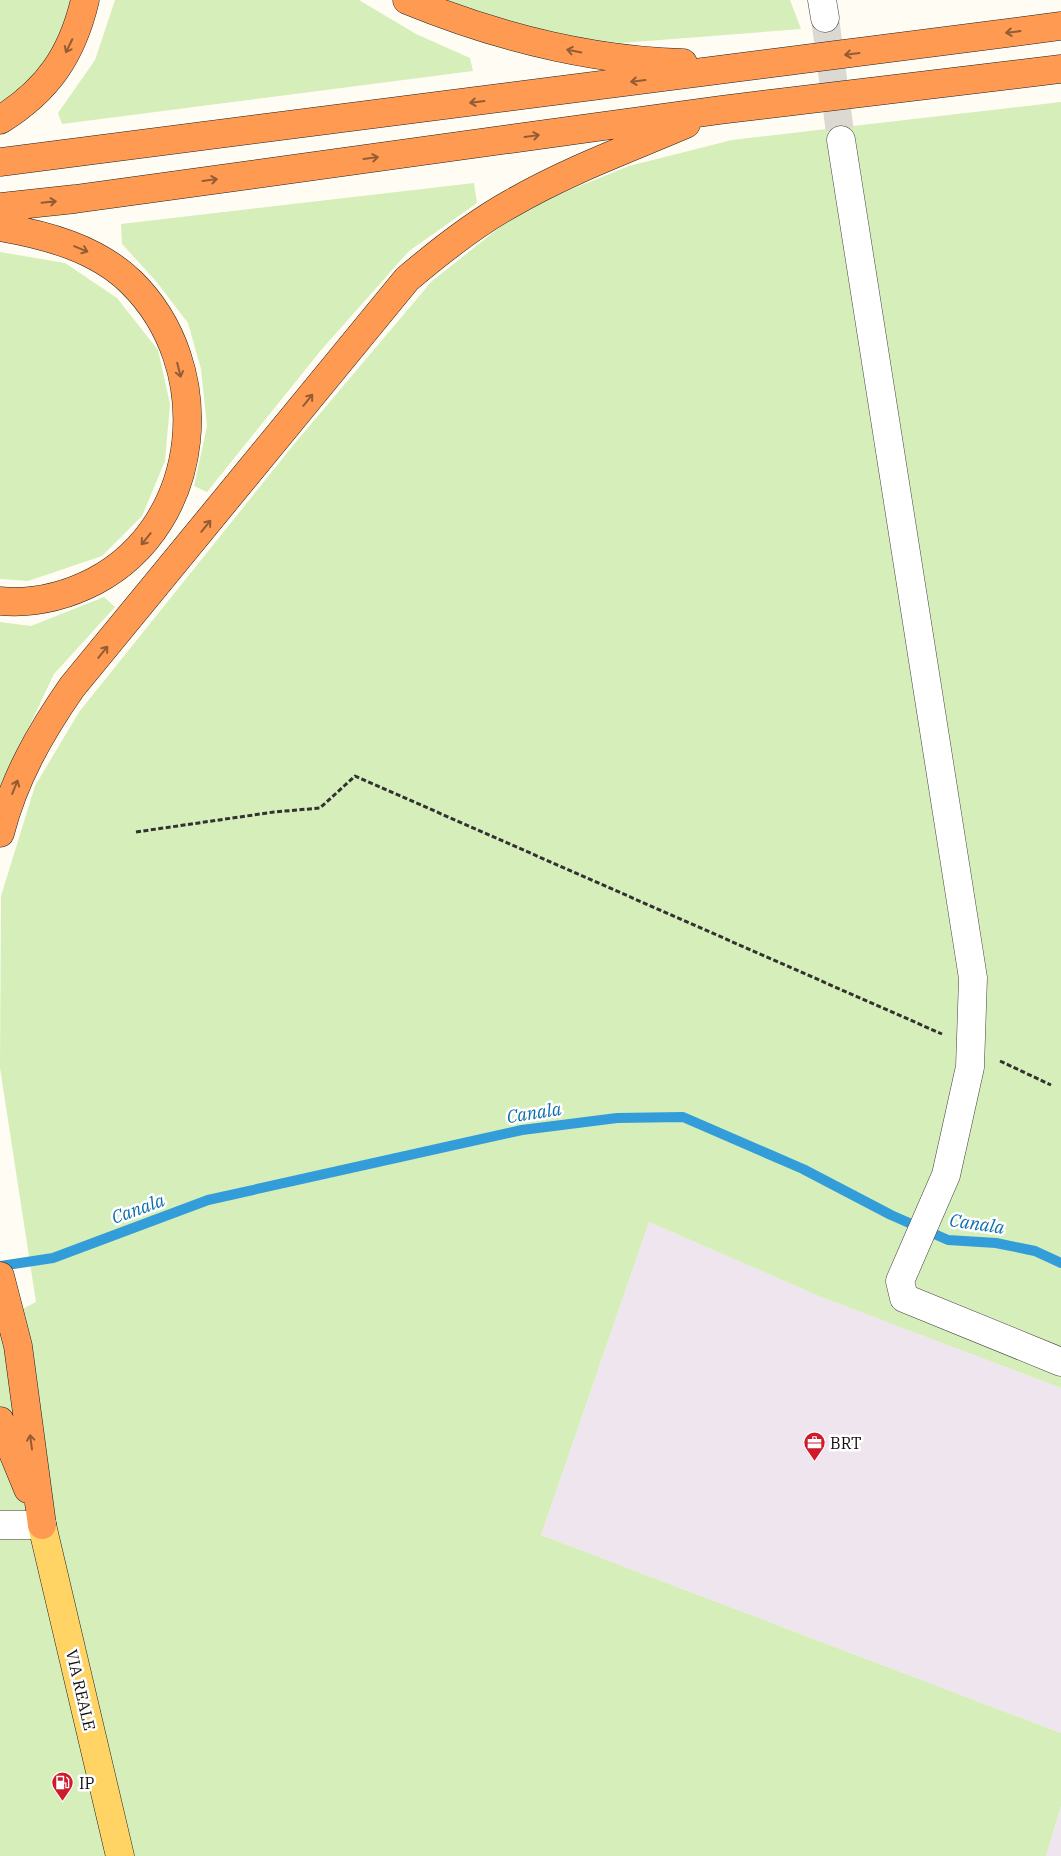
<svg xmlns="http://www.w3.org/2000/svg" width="1061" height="1856" font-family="'IBM Plex Serif',serif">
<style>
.industrial{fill:#eee5ef}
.green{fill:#d6eeb9}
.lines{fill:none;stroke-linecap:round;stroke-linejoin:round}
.stream{stroke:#339dd9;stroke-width:10}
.street-tunnel{stroke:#dbd9d2;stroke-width:28;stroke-dasharray:28 14;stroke-linecap:butt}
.street-casing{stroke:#434343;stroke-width:29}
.primary-casing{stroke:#212121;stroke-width:29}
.highway-casing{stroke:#212121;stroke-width:29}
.path{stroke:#323232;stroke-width:3;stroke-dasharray:5 2.5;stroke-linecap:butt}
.street{stroke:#fff;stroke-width:28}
.primary{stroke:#ffd364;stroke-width:28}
.highway{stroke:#ff9a52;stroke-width:28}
.oneway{stroke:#935c34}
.labels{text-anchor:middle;stroke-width:5;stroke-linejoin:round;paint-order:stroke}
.poi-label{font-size:16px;fill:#101010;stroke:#fff;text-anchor:start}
.street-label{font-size:16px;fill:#101010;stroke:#fff}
.water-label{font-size:18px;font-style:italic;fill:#0c6eaf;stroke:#fff}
</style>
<rect width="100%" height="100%" fill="#fffcf4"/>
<path class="industrial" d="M649 1222 821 1297 1061 1388V1733L541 1535Z
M1061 1806V1856H1046Z"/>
<path class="green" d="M0 0H81L49 69 0 113Z
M115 0H359L416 34 470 58 473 71 62 124 58 113 95 60Z
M432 0H790L801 29 621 43 502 28Z
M1061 102V1388L821 1297 649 1222 541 1535 1061 1733V1806L1046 1856H0V1321L36 1302 0 1068 1 896 35 786 79 712 295 443 432 281 523 209 629 166 732 140Z
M474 183 477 203 409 251 322 349 207 492 194 486 207 426 201 369 188 323 155 280 122 244 121 224Z
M0 252 65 263 117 298 158 350 170 404 165 461 142 516 102 556 28 581 0 579Z
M104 597 115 607 54 674 0 788V622L31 626Z"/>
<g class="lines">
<path class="stream" d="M0 1266 53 1258 208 1200 522 1130 617 1118 683 1117 803 1169 891 1215 948 1240 996 1243 1035 1251 1061 1263"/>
<path class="street-tunnel" d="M825 18 841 140"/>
<defs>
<path id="street" d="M822 0 825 18
M841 140 973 978 970 1067 946 1175 900 1281 904 1298 1061 1362
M0 1525H42"/>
<path id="primary" d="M42 1525 120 1856"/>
<path id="highway" d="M407 0C495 36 587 60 683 63
M0 120C48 90 72 55 85 0
M0 162 1061 26
M0 207 75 199 720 110 1061 69
M0 227C46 235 96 248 131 282 217 366 204 523 95 581 66 596 33 604 0 601
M0 833C14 779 40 733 72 687L407 279C440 251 474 224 512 203 567 171 628 149 686 124
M0 1276 18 1346 42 1525
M0 1421 28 1489"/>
</defs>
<use href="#street" class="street-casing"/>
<use href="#primary" class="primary-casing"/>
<use href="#highway" class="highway-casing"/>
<path class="path" d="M136 832 274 812 320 808 355 776 942 1034
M1000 1061 1051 1085"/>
<use href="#street" class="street"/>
<use href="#primary" class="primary"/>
<use href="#highway" class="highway"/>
</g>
<defs><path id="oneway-shaft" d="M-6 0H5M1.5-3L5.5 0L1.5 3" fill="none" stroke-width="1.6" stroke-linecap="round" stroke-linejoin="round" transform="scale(1.25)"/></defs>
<g class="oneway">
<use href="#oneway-shaft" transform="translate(1013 32) rotate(173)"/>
<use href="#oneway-shaft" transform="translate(69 46) rotate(116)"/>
<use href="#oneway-shaft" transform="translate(574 51) rotate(-169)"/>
<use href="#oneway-shaft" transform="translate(852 54) rotate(173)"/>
<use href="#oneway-shaft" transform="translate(638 81) rotate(173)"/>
<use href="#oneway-shaft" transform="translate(477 102) rotate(173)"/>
<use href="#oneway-shaft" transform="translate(532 136) rotate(-8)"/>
<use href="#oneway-shaft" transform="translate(371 158) rotate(-8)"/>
<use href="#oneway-shaft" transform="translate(210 180) rotate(-8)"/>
<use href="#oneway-shaft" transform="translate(49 202) rotate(-6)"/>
<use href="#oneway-shaft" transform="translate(81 249) rotate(22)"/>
<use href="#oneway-shaft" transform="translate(179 370) rotate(76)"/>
<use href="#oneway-shaft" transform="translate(308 400) rotate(-51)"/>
<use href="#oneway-shaft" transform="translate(206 526) rotate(-51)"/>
<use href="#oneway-shaft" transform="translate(146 539) rotate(129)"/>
<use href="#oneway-shaft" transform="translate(103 652) rotate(-51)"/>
<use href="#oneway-shaft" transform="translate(15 787) rotate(-68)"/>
<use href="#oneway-shaft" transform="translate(31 1442) rotate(-98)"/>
</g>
<defs>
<symbol id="office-pin" viewBox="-11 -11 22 30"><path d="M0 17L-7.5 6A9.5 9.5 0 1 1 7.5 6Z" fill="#ce1a2a" stroke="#fff"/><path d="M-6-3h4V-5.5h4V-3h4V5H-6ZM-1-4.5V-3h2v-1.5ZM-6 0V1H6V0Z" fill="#fff"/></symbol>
<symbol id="fuel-pin" viewBox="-11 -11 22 30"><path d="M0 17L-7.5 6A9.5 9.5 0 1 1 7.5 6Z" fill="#ce1a2a" stroke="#fff"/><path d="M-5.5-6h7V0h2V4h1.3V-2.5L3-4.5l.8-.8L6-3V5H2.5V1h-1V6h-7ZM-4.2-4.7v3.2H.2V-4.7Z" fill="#fff"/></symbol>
</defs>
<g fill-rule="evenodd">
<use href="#office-pin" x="802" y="1430" width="25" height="34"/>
<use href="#fuel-pin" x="50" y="1770" width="25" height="34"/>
</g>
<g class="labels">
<g class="poi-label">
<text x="830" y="1449">BRT</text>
<text x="79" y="1789">IP</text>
</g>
<g class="street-label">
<text transform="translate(81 1690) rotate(77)" y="6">VIA REALE</text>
</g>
<g class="water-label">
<text transform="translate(534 1113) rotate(-9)" y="6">Canala</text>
<text transform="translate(138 1209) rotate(-20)" y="6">Canala</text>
<text transform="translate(977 1224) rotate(8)" y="6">Canala</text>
</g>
</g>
</svg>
